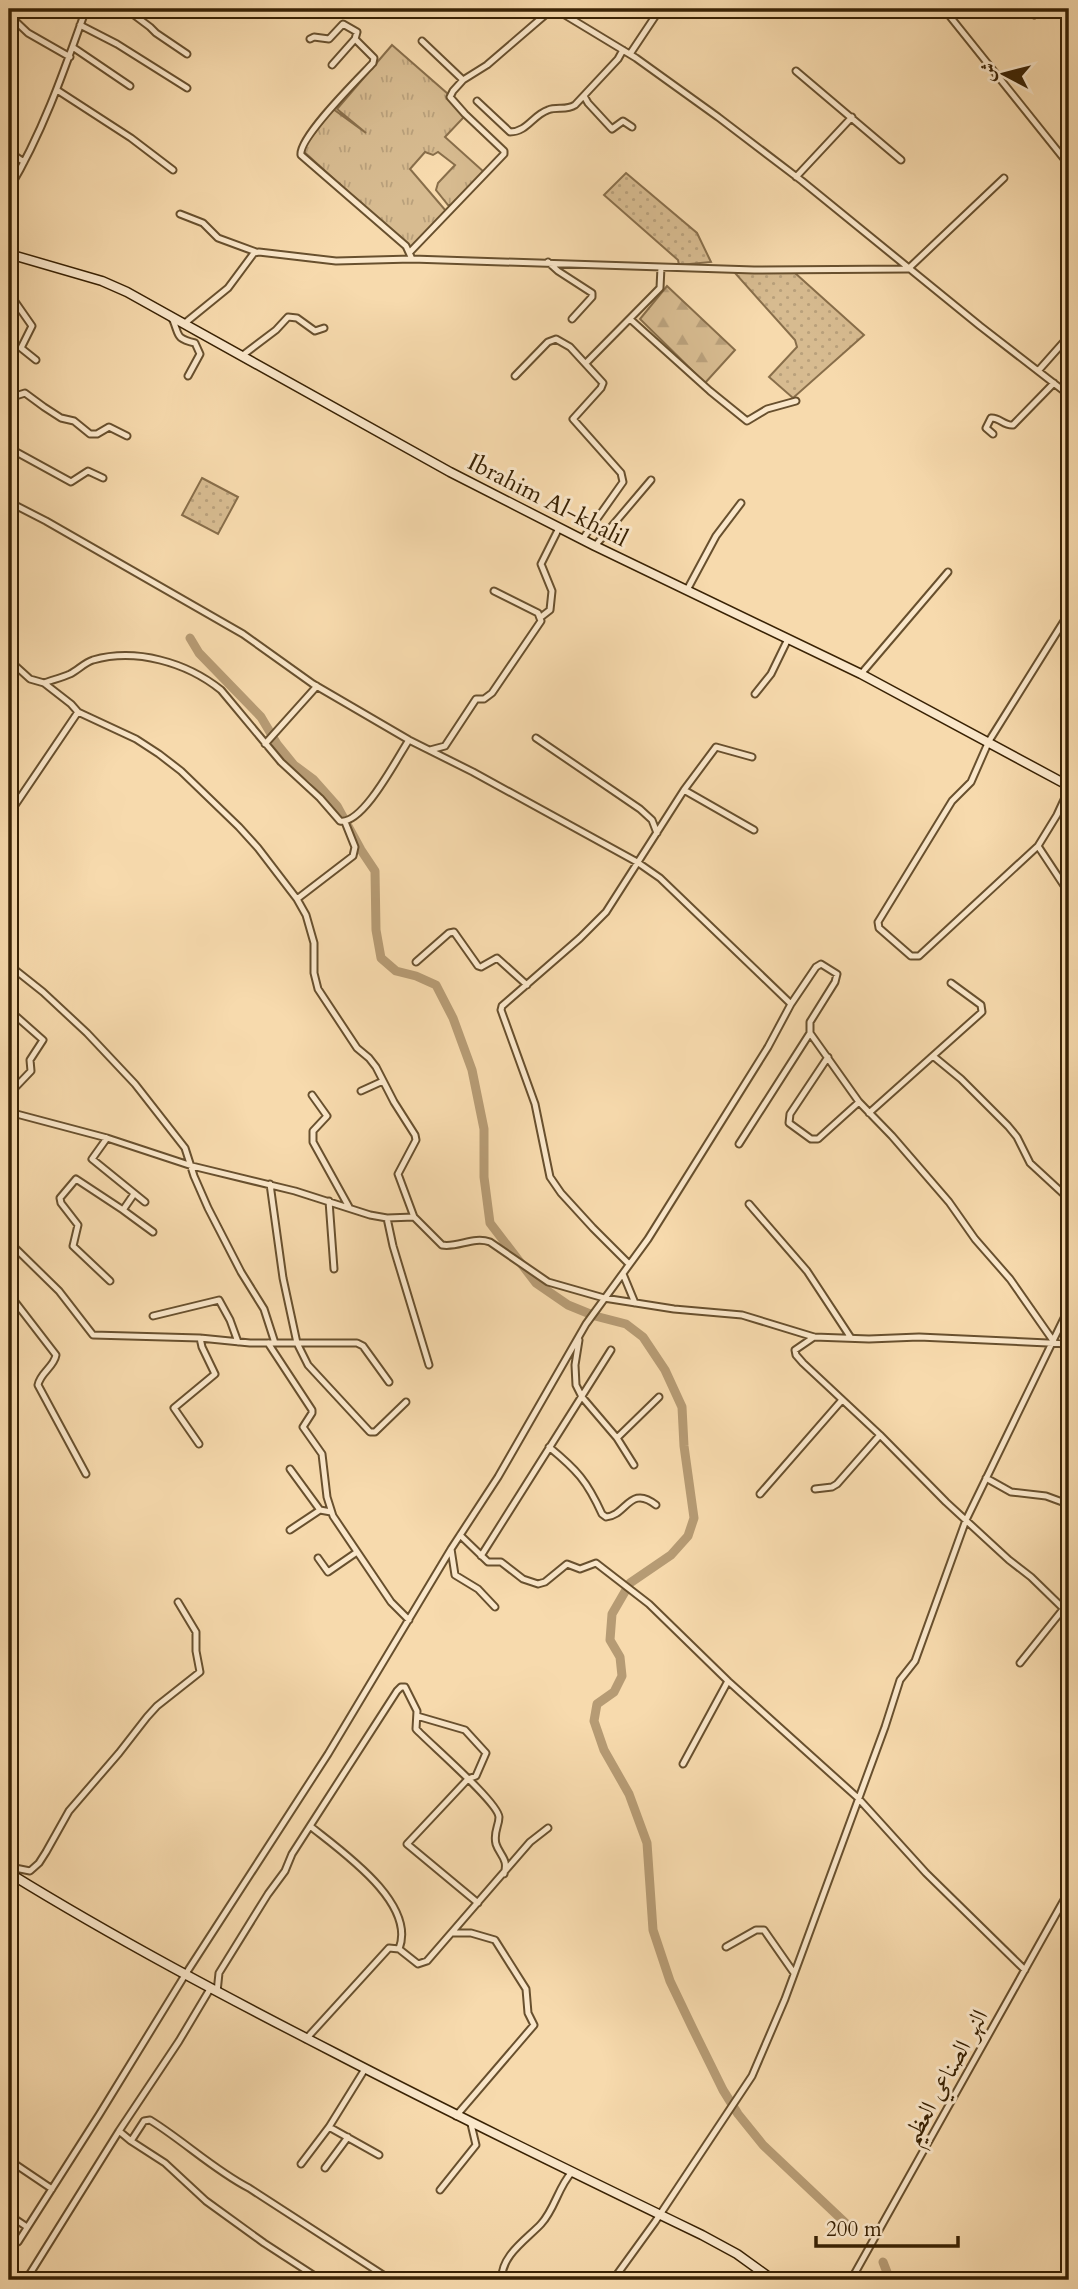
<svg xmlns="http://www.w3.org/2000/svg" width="1078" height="2289" font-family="Cardo,Amiri,serif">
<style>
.grass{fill:url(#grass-dots);stroke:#886e4a;stroke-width:2}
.forest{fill:url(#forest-firs);stroke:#886e4a;stroke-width:2}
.park{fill:url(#park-tufts);stroke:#886e4a;stroke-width:2}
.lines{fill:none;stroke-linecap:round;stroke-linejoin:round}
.river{stroke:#b69b74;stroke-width:9}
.street-casing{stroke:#68502e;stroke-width:9}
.secondary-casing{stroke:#392204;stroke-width:11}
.street{stroke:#fae7ca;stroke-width:5}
.secondary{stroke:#fae7ca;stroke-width:8}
.labels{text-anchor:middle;stroke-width:6;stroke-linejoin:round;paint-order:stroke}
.street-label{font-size:24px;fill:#392204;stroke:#fae7ca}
</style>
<defs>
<pattern id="grass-dots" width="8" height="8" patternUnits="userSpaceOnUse" patternTransform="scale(1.75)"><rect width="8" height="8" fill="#d7bb90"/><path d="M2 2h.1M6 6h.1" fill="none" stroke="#b9a07b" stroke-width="1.8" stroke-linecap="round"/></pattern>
<pattern id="forest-firs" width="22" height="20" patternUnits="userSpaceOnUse" patternTransform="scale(1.75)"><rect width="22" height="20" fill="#d7bb90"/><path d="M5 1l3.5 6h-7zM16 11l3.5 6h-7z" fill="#b9a07b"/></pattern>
<pattern id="park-tufts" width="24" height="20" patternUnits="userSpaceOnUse" patternTransform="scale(1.75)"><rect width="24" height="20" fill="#d7bb90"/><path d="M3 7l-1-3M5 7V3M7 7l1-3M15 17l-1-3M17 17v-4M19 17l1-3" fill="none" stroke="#b9a07b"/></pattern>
</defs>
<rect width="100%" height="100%" fill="#f7daad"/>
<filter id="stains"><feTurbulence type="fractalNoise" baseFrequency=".00286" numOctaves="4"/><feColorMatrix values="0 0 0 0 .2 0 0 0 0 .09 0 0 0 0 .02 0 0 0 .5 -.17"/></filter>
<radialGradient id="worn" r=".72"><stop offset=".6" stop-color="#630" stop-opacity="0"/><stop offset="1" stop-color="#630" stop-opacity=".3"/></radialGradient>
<path class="grass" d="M626 173 697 233 711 262 679 265 678 260 604 195Z
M735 273H795L864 335 793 398 769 377 797 347 795 340Z
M202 478 238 497 218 534 182 515Z"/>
<path class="forest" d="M667 286 735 350 705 383 640 319Z"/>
<path class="park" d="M392 45 448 94 464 117 445 137 484 172 451 205H448L436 190 438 183 455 165 438 152 433 155 425 152 410 169 446 211 410 248 302 150 333 109 366 133 337 109Z"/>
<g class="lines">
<path class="river" d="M190 638 199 653 261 717 277 744 294 765 313 779 337 806 361 850 375 871 376 930 381 958 396 971 416 976 436 985 453 1018 472 1070 484 1129V1177L490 1223 536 1283 568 1305 595 1316 626 1324 643 1337 665 1370 682 1407 684 1446 694 1518 688 1536 671 1555 630 1583 612 1614 610 1640 620 1657 622 1676 614 1692 597 1704 594 1721 604 1750 629 1794 647 1843 653 1930 670 1981 692 2027 723 2090 738 2114 763 2145 855 2232
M883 2262 890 2280"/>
<defs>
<path id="street" d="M126 9 150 27 156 33 187 54
M555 9 636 58 718 117 802 181 980 326 1069 395
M915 9 921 11 936 9
M944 9 1069 165
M9 15 28 33 70 57
M1034 15 1041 11 1064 9
M80 25 117 44 187 88
M310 39 314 37 329 39 343 24 357 32 355 39
M422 41 463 80 487 65 552 9
M74 48 130 86
M630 54 660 9
M332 65 355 39 374 58 373 63C359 78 298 138 301 155L406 246 412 259
M796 71 901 160
M57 90 131 138 173 170
M584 96 588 103 612 129 623 121 632 127
M477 101 510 132C527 132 533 115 548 110 557 106 566 111 575 105L618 59 623 50
M9 152 24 162
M796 177 852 117
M9 189C43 132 64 71 86 9
M180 214 203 223 218 238 256 252
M410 252 504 154V151L465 114 450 97 453 91 463 80
M548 262 558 271 592 293V297L572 319
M9 293 32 326 21 348 36 360
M172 318C180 335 174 338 195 343L200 354 188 376
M630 319 710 391 747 421 767 409 796 401
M185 323 228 288 254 253 259 252 336 261 412 259 754 270 908 269 1004 178
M243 355 276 330 288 317 297 318 315 331 324 328
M586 363 660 288 661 267
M1038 371 1069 336
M515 376 548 342 556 339 570 347 603 383 601 388 573 419 621 473 623 482 582 540
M9 398 25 393 44 407 61 418 74 421 90 434H97L109 427 127 436
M993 434 986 428 991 418C999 417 1004 426 1013 425L1054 383
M9 448 71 482 88 471 103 478
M9 502 46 521 243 634 313 684 409 740 473 772 637 862 660 878 791 1004 816 967 821 964 837 974 835 982 810 1022V1033L739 1144
M595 546 651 480
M687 590 716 536 741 503
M1069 613 989 741 971 782 952 801 878 922 879 928 911 956H919L1038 846 1057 815 1069 789
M541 617 550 610 552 591 541 564 559 528
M9 660 30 679 44 683 71 704 78 712 136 739 159 754 181 771 239 827 258 848 297 899 306 915 314 943V973L318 989 357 1048 369 1058 376 1067 394 1102 415 1135 416 1140 398 1174 414 1217 442 1245C458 1248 473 1236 490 1242L548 1282 604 1298 674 1309 742 1315 814 1337 869 1339 919 1337 1069 1344
M861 674 948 572
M44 683C52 680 61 678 70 674 78 670 84 663 93 660 136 648 186 662 221 690L281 762 320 798 340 821C363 825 397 758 409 740
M755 694 771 674 788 639
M536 738 640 809 652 820 657 833
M265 744 317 686
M430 750 445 746 476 699H484L492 693 541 621 538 613 494 591
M684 790 754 830
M9 814 78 712
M1038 846 1065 887 1069 900
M297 899 353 856 355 847 345 822
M416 962 449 933 454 932 478 966 481 967 497 958 527 985
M9 965 43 992 87 1033 135 1084 185 1148 194 1176 208 1208 241 1272 264 1309 275 1343
M9 1010 43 1040 30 1060 31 1071 9 1094
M810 1033 859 1102 892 1136 949 1202 975 1239 1010 1279 1054 1342
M933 1056 961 1079 1008 1126 1017 1137 1030 1163 1069 1199
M828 1057 790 1114 789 1123 811 1139H818L859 1102
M361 1091 383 1081
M312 1095 327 1116 313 1131V1142L349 1207
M9 1112 107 1138 192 1166 295 1191 370 1215 387 1218 414 1217
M869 1113 982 1012 981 1005 951 983
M107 1138 92 1159 145 1202
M270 1184 283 1278 297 1343 308 1365 370 1432H375L406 1402
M329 1201 334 1269
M749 1204 807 1271 851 1338
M123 1210 153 1232
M387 1218 393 1246 429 1365
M9 1242 59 1291 93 1335 200 1338 250 1343H357L363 1346 389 1382
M629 1264 593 1228 561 1193 550 1177 535 1104 501 1010 502 1006 580 938 606 912 684 790 716 747 752 757
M623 1274 635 1303
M110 1281 73 1246 78 1225 61 1203 60 1198 76 1179 123 1210 134 1194
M9 1294 56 1355C54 1367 40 1373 38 1385L86 1474
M153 1316 219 1300 230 1320 238 1342
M814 1337 795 1350 796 1355 803 1363 880 1435 946 1502 1009 1560 1031 1577 1069 1614
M579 1340 575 1365 576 1385 582 1397 617 1438 634 1465
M268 1343 312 1410V1413L303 1427 322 1454 327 1497 333 1516 391 1602 409 1620
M617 1438 659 1397
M199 1444 174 1408 215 1374 202 1347 200 1338
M549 1447C577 1470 587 1481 602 1514L606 1517C626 1516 630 1484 656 1505
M290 1469 320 1510 331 1512
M986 1478 1011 1492 1046 1496 1065 1503
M815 1489 832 1487 837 1484 880 1435
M760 1494 842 1400
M290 1530 320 1510
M460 1535 488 1562H501L523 1579 538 1584 545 1582 567 1564 580 1569 596 1563 649 1604 728 1681 858 1798 926 1873 1025 1970
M451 1549 455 1575 478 1589 495 1607
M481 1556 611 1350
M318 1558 328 1572 357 1552
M1020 1663 1064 1608
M417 1716 465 1730 486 1753 476 1776 468 1779 407 1844 478 1903
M683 1764 728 1681
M310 1826 397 1691 401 1687H405L417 1711 416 1729C429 1743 498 1802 499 1817 499 1826 493 1832 496 1844 500 1856 509 1859 504 1874
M9 1870 15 1868 30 1871 39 1863 46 1852 69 1811 119 1753 147 1717 157 1706 200 1672 196 1651V1632L178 1602
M452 1933H471L495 1940 526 1989 528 2013 534 2025 456 2116
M726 1947 756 1930H764L794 1973
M210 1989 179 2041 119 2131 131 2141 165 2163 206 2201 264 2243 321 2280
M217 1992 219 1973 268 1894 285 1871 292 1854 310 1826C341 1851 417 1903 399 1949
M306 2039 389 1948 399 1949 418 1964 427 1961 530 1842 548 1828
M329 2127 379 2155
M131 2141 144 2121 150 2120C184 2141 214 2170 249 2188L391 2280
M9 2160 52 2189
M301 2164 329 2127 365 2069
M325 2168 348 2137
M440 2190 476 2145 471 2124
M9 2215 27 2227
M9 2242H18L99 2115 185 1975 328 1754 451 1549 498 1477 586 1324 648 1239 768 1047 791 1004
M26 2280 119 2131
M502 2280C500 2256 527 2239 541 2224 555 2209 558 2187 572 2172
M613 2280 655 2222 752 2076 785 1999 885 1727 900 1680 915 1661 966 1520 1067 1312
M851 2280 1069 1891"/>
<path id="secondary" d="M9 254 102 281 127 292 450 472 595 546 861 674 1069 786
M9 1873C116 1939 226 1997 337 2054 458 2117 580 2176 702 2235L737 2254 773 2280"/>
</defs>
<use href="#street" class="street-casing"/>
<use href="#secondary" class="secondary-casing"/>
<use href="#street" class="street"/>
<use href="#secondary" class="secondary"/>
</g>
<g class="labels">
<g class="street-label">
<text transform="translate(548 500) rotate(27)" y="8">Ibrahim Al-khalil</text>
<text transform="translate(945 2077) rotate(-61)" y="8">النهر الصناعي العظيم</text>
</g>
</g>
<rect width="1078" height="2289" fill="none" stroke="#f7daad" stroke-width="35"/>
<rect x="10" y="10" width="1057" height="2268" fill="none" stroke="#392204" stroke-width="3.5"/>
<rect x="18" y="18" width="1043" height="2254" fill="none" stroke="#392204" stroke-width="2"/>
<g transform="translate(1004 74) rotate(277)" stroke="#fae7ca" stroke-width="5" paint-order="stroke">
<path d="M0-5L12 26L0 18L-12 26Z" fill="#392204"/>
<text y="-10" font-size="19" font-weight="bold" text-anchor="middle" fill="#392204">ش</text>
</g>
<path d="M816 2236v10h142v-10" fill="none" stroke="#392204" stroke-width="3.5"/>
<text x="826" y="2236" font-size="21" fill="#392204" stroke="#fae7ca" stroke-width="5" paint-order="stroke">200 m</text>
<rect width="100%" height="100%" filter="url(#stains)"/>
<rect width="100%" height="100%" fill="url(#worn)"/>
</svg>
